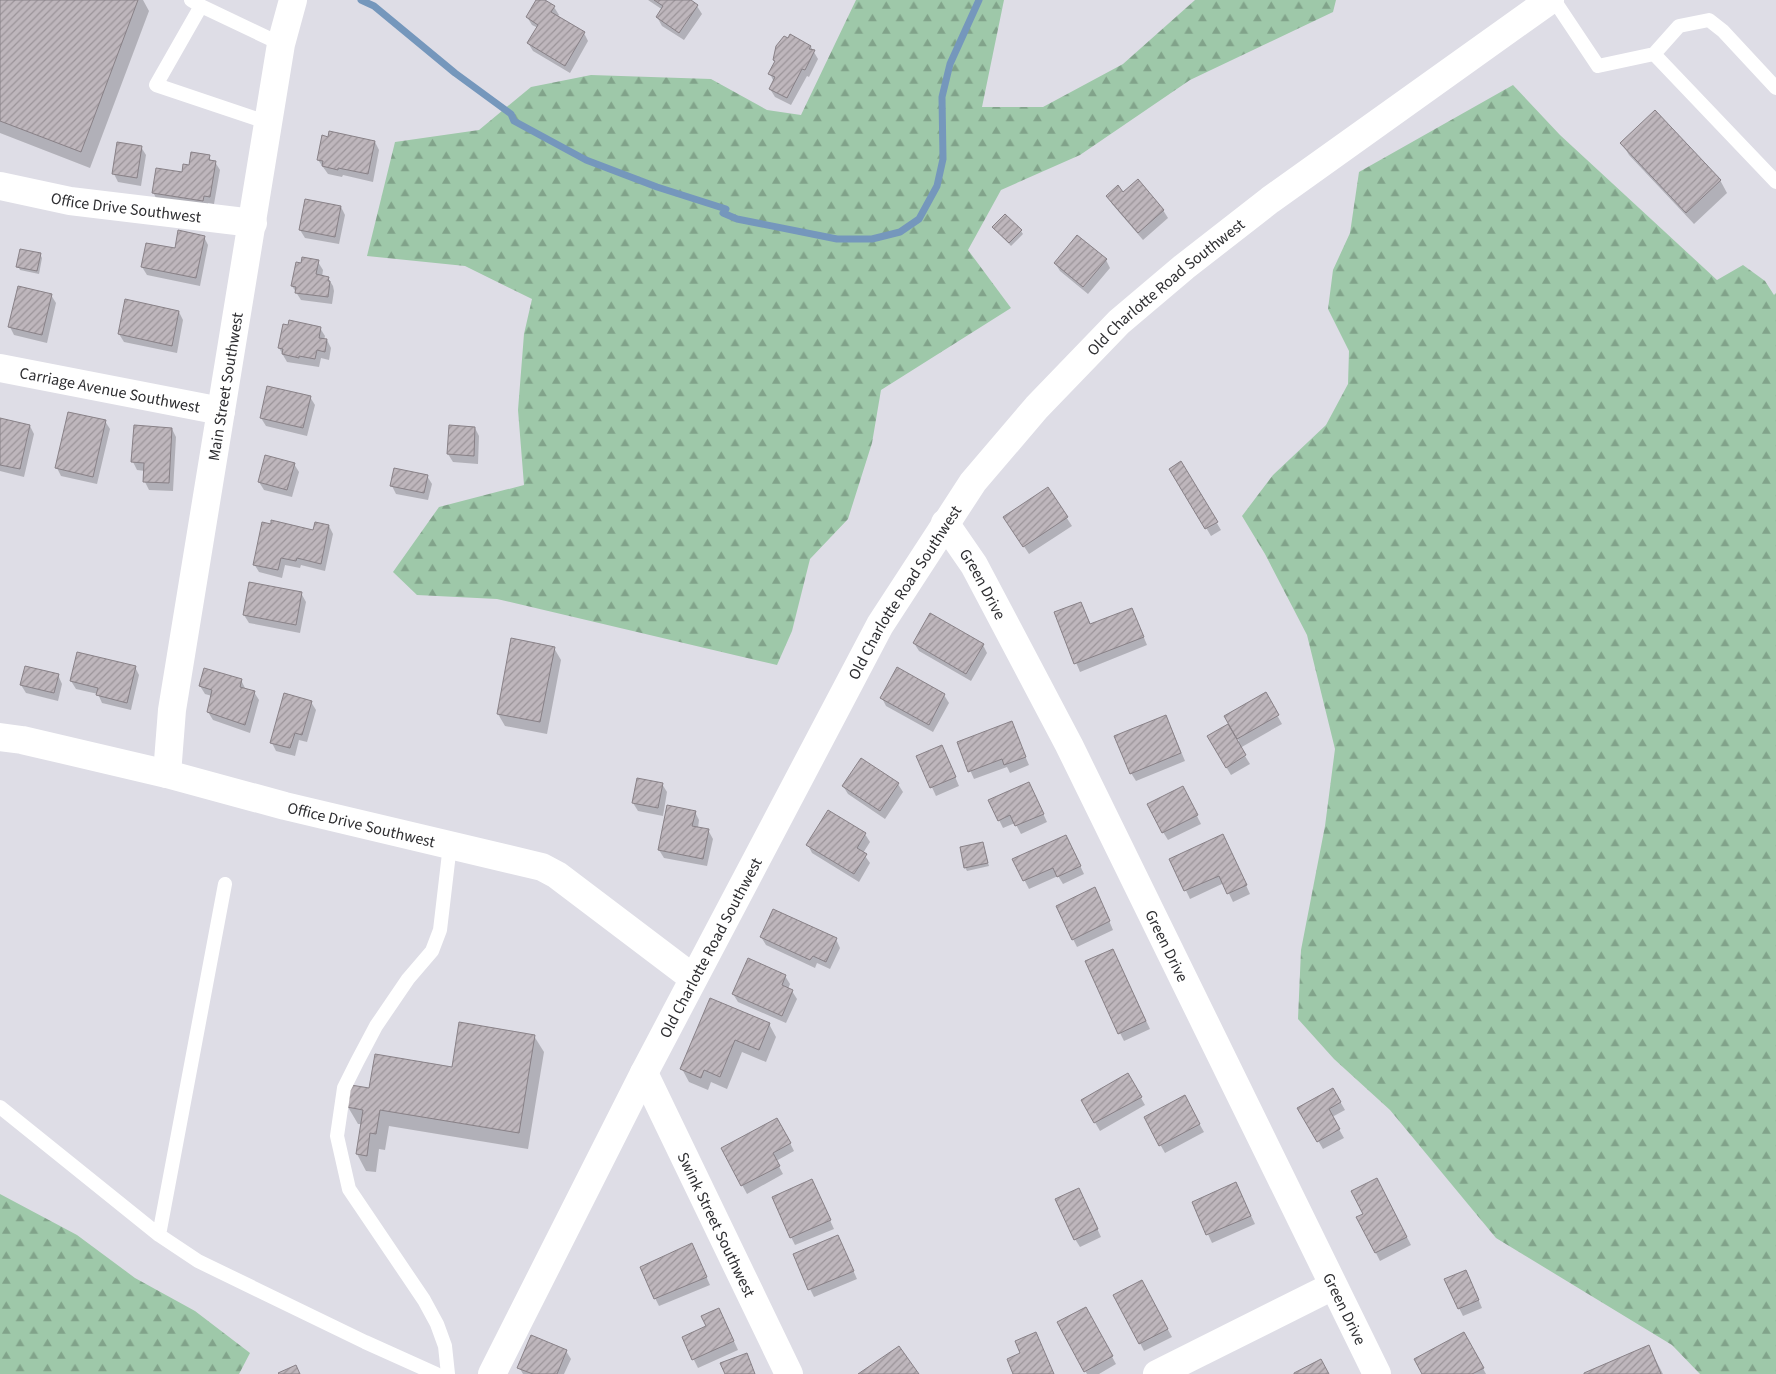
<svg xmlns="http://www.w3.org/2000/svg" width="1776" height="1374" font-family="'Source Sans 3',sans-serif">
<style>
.forest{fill:url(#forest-firs)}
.shadow{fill:#0003}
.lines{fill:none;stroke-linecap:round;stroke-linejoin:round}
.stream{stroke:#7597bc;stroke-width:7}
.building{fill:url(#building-hatch);stroke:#888187}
.service{stroke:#fff;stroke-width:14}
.minor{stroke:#fff;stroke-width:28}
.tertiary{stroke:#fff;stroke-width:28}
.labels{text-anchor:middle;stroke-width:5;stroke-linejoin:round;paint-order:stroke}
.street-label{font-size:16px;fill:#2e2e31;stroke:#fff}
</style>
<defs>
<pattern id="forest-firs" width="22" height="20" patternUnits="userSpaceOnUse" patternTransform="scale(1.25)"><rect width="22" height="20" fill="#9ec8a9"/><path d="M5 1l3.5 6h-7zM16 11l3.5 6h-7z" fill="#81a38a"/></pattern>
<pattern id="building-hatch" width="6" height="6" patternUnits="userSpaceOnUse" patternTransform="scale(1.25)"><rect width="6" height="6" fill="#beb6bc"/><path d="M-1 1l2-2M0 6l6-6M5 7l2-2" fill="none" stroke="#9b9499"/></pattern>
</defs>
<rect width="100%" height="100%" fill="#dedde6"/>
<path class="forest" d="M856 0H1004L982 107H1043L1123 64 1195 0H1336L1333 12 1190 80 1080 155 1001 190 968 250 1011 308 881 390 872 443 848 519 810 559 792 631 777 665 497 599 417 595 393 572 439 507 524 485 518 410 524 334 532 299 465 266 367 256 395 142 479 130 531 87 591 75 711 79 767 110 801 115Z
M1513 85 1560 135 1717 280 1743 265 1765 281 1774 295 1776 293V1374H1700L1672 1345 1496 1238 1390 1110 1334 1059 1298 1019 1301 950 1325 826 1335 749 1307 635 1265 554 1242 516 1273 475 1326 425 1348 384 1349 351 1328 309 1333 270 1350 233 1359 172Z
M0 1194 77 1235 135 1278 195 1311 250 1353 239 1374H0Z"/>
<path class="shadow" d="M0 0H143L149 11 90 168 0 133Z
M537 0H542L554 7 559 15 557 17 584 33 588 41 570 73 533 51 528 43 538 28 532 25 527 17Z
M648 0H688L697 6 702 14 684 40 662 26 657 17 663 10Z
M791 36 811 47 818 59 809 77 807 76 791 105 775 97 770 89 774 82 770 74Z
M375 142 379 150 373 182 343 175 342 177 328 174 318 160Z
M1622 143 1720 180 1727 193 1694 224 1629 155Z
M141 147 146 155 141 186 118 182 114 174Z
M209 157 212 162H215L220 170 214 204 208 203V208L157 200 153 192 183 173 190 167Z
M1123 194 1163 210 1168 218 1143 240 1112 204 1107 196Z
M341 207 345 215 339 244 305 238 300 230Z
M994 228 1021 231 1023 234 1011 246Z
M204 237 208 245 200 286 147 275 142 267Z
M40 254 42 258 39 274 20 270 18 266Z
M1106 260 1110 268 1088 294 1060 271 1055 263Z
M318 262 323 270 322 277 328 278 333 286 334 291 332 304 301 300 292 286Z
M51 295 56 303 47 343 14 335 10 327Z
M179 312 183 320 177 353 124 342 119 334Z
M284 326 320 328 325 336 324 340H327L331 348 329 360 321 358 319 367 287 362 279 348Z
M310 397 315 405 307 436 266 426 261 418Z
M0 419 30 426 34 434 24 477 0 471Z
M105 421 110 429 97 484 61 476 57 468Z
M135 426 172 429 176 437 173 491 149 490 145 482V471L137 470 133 462Z
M450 427 475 428 479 436 478 464 453 462 448 454Z
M1181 463 1221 530 1211 536 1171 469Z
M294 464 299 472 292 497 264 490 259 482Z
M427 476 432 484 428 500 396 494 392 486Z
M1048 489 1072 526 1029 554 1010 525Z
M329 526 333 534 325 571 301 565 300 568 285 565 282 578 259 572 254 564 314 531Z
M301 593 306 602 300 633 249 623 244 615Z
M1081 603 1091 625 1132 609 1147 645 1080 672 1055 613Z
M914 643 983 645 987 653 971 681 919 651Z
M554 648 561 660 547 734 505 726 498 714Z
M135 667 139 675 131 710 102 703 98 694 76 689 71 681Z
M58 675 62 684 58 701 26 693 21 685Z
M241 680 246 690 254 692 259 700 250 733 213 720 208 712 212 696 205 694 200 686Z
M1265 694 1282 724 1240 748 1250 764 1231 775 1208 737 1237 742 1239 741 1226 717Z
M944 695 949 703 933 732 886 706 882 698Z
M311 702 316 710 307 742 299 740 295 756 276 751 272 743Z
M1011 723 1029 765 1010 773 1007 767 974 779 958 743Z
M1170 725 1185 761 1136 781 1131 773Z
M946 755 959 786 936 796 918 757Z
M1029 783 1047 822 1021 834 1015 823 1003 828 999 820Z
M662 784 667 792 663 816 638 811 633 803Z
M898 784 903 792 885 819 848 794 843 786Z
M1187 796 1201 824 1168 840 1163 832Z
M695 812 699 820 698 828 708 830 713 839 707 866 664 858 659 850Z
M865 834 870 842 863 853 870 863 859 882 812 853 808 845Z
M982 843 989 866 967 871 965 867Z
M1227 843 1250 894 1233 902 1224 883 1190 899 1171 859Z
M1070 844 1084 874 1063 884 1058 876 1029 889 1014 860Z
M1099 897 1113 930 1077 947 1073 939Z
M761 937 836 939 840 948 830 969 817 963 815 968 766 945Z
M1113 950 1150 1029 1124 1041 1120 1033Z
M785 976 790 984 788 989 792 991 797 999 786 1023 738 1002 733 994Z
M710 1000 769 1024 776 1037 766 1062 742 1052 727 1089 711 1082 708 1090 689 1082 682 1069Z
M534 1036 544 1052 528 1149 389 1126 385 1150 379 1149 376 1172 366 1171 357 1154 362 1124H358L348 1107 370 1090 453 1069Z
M1128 1075 1145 1105 1100 1131 1082 1100Z
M1333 1089 1345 1110 1332 1117 1344 1138 1323 1149 1299 1108Z
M1184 1097 1204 1132 1165 1153 1145 1118Z
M782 1127 794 1151 776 1161 783 1174 747 1194 722 1148Z
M812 1181 834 1229 795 1245 791 1237Z
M1381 1187 1411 1245 1380 1261 1358 1218 1364 1215Z
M1240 1192 1255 1224 1212 1243 1193 1202Z
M1083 1197 1101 1237 1080 1247 1075 1239Z
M838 1236 857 1279 814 1297 810 1289Z
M692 1245 710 1285 659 1306 655 1298Z
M1470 1279 1482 1308 1463 1316 1459 1308Z
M1146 1289 1172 1337 1144 1351 1140 1343Z
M1085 1308 1116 1364 1099 1374H1087L1059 1323Z
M723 1317 738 1350 698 1368 683 1338 708 1327Z
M1464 1333 1486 1374H1424Z
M1649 1347 1663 1374H1586Z
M566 1351 571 1359 564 1374H523L519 1367Z"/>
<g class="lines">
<path class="stream" d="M361 0 374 6 455 73 511 114 514 121 586 160 657 187 726 209 723 213 737 219 837 239H872L900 232 919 219 937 186 943 159 942 97 950 64 979 0"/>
</g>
<path class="building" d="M0 0H138L81 152 0 121Z
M536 0H545L555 6 551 12 585 32 565 66 527 43 538 25 526 17Z
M654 0H691L698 5 679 33 656 17 663 6Z
M790 34 811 46 809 49 815 50 805 70 802 69 787 98 769 89 775 77 768 74 775 61 773 60 776 46 784 36 788 38Z
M1655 110 1721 180 1686 213 1620 143Z
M329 131 375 141 368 174 338 168V170L322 166 323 161 317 160 322 135 328 137Z
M117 142 142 146 137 178 112 174Z
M191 152 210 155 209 160 216 161 210 197 204 196 203 201 152 193 156 168 182 172 183 164 189 165Z
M1138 179 1164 210 1138 233 1106 196 1118 185 1123 192Z
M305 199 341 206 335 237 299 230Z
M1005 214 1022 230 1009 243 992 227Z
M178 230 205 236 196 278 141 267 146 243 175 248Z
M1077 235 1107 259 1083 287 1054 263Z
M20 249 41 253 37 271 16 267Z
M302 257 319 260 316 274 329 277 328 281H330L328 297 295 293 296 287 291 286 296 262 301 263Z
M18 286 52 294 42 335 8 327Z
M125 299 179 311 172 346 118 334Z
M289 320 321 327 319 338 327 339 325 352 317 350 315 359 299 356V358L282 354 283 349 278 348 283 324 288 325Z
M267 386 311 396 303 428 260 418Z
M68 412 106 420 93 477 55 468Z
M0 418 30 425 20 469 0 465Z
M134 425 172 428 169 483 143 482 144 463 131 462Z
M449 425 475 427 474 456 447 454Z
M265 455 295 463 287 490 258 482Z
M1181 461 1218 522 1205 529 1169 469Z
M394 468 428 475 424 493 390 486Z
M1048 487 1068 517 1023 547 1003 517Z
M271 520 313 530 315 522 329 525 321 564 297 558 296 561 281 558 278 570 253 565 262 522 271 524Z
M249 582 302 592 296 625 243 615Z
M1081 602 1090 624 1132 608 1144 637 1074 664 1054 612Z
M930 613 984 644 966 674 913 643Z
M511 638 555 647 540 722 497 714Z
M77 652 136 666 127 703 96 695 98 688 70 681Z
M25 666 59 674 54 693 20 685Z
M897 667 945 694 929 725 880 698Z
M204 668 242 679 240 687 255 691 245 725 207 712 212 690 199 686Z
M1266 692 1279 715 1237 739 1224 716Z
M284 693 312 701 302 735 295 733 290 748 270 743Z
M1166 715 1181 753 1130 774 1114 736Z
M1012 721 1026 757 1004 765 1002 759 968 772 957 742Z
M1228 724 1246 755 1226 768 1207 736Z
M942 745 956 777 930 788 916 756Z
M861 758 899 783 880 811 842 786Z
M637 778 663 783 658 808 632 803Z
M1029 782 1044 814 1015 826 1010 815 998 821 988 800Z
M1183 786 1198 815 1162 833 1147 804Z
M667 805 696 811 692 826 709 829 703 859 658 850Z
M828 810 866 833 857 848 867 854 854 874 806 845Z
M1223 834 1247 885 1227 894 1219 876 1184 891 1169 859Z
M1066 835 1081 866 1057 877 1053 868 1023 881 1012 859Z
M983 842 988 863 964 868 960 847Z
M1095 887 1110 921 1072 940 1056 906Z
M773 909 837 938 826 962 813 956 810 960 760 937Z
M1113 949 1146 1021 1118 1034 1085 961Z
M748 958 786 975 782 985 793 990 782 1016 732 994Z
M710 998 770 1023 759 1050 735 1040 720 1077 704 1070 701 1078 680 1069Z
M459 1022 535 1035 519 1133 380 1110 376 1134 370 1133 367 1156 356 1154 363 1110 347 1107 351 1085 369 1088 375 1054 452 1067Z
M1128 1073 1142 1097 1094 1123 1081 1100Z
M1333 1088 1341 1102 1329 1109 1340 1129 1317 1142 1297 1108Z
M1185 1095 1200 1124 1159 1146 1144 1117Z
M777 1118 791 1143 773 1153 780 1166 741 1186 721 1148Z
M1377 1178 1407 1237 1375 1253 1356 1217 1363 1214 1351 1191Z
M812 1179 831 1220 790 1238 772 1197Z
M1236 1182 1251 1216 1206 1235 1192 1202Z
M1079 1188 1098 1229 1074 1240 1055 1199Z
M838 1235 854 1271 808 1290 793 1254Z
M692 1243 707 1277 654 1299 640 1267Z
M1466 1270 1479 1300 1458 1309 1444 1279Z
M1142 1280 1168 1329 1139 1344 1113 1295Z
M1086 1307 1113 1356 1084 1372 1057 1322Z
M719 1308 734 1341 692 1360 682 1337 706 1326 701 1316Z
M1036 1332 1054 1374H1013L1007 1359 1020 1353 1015 1341Z
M1464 1332 1484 1368 1472 1374H1422L1414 1359Z
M531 1335 567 1350 557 1374H533L517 1368Z
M1649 1345 1661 1374H1584V1373Z
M899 1346 919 1374H858Z
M747 1353 755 1374H725L720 1363Z
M1321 1359 1329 1374H1294V1373Z
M296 1365 300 1374H279L278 1373Z"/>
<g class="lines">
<path class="service" d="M191 0 201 6 156 85 269 123
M1554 0 1598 66 1654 54 1679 26 1709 20 1723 31 1776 88
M201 6 281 44
M1654 54 1776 182
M0 1107 159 1235 198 1261 365 1342 436 1374
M159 1235 225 884
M448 1374 445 1346 437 1324 424 1300 349 1189 337 1136 344 1088 357 1062 376 1026 408 979 432 951 440 930 450 845"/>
<g class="minor">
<path id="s1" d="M0 186 70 201 253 223"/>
<path id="s2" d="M0 368 221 411"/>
<path id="s3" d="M945 523 974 565 1069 745 1377 1374"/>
<path id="s4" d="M0 737 22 740 167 774 285 806 542 867 557 875 693 978"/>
<path id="s5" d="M167 774 172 710 281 44 293 0"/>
<path id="s6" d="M644 1073 789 1374"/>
<path d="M1157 1374 1333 1286"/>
</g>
<path class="tertiary" id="s7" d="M492 1374 644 1073 880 625 973 482 1037 407 1119 322 1184 267 1270 200 1550 0"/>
</g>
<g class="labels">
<g class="street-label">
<text dy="6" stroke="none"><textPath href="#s1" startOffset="128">Office Drive Southwest</textPath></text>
<text dy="6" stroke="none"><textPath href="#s7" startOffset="1289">Old Charlotte Road Southwest</textPath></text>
<text dy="6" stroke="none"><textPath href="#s5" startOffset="392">Main Street Southwest</textPath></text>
<text dy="6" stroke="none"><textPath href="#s2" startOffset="112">Carriage Avenue Southwest</textPath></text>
<text dy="6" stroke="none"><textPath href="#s3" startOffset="72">Green Drive</textPath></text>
<text dy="6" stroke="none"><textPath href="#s7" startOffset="884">Old Charlotte Road Southwest</textPath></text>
<text dy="6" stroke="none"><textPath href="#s4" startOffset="372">Office Drive Southwest</textPath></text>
<text dy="6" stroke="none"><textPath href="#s3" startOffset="478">Green Drive</textPath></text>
<text dy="6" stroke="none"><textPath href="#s7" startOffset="479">Old Charlotte Road Southwest</textPath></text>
<text dy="6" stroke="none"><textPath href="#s6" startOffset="168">Swink Street Southwest</textPath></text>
<text dy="6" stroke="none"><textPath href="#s3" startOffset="882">Green Drive</textPath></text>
</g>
</g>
</svg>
